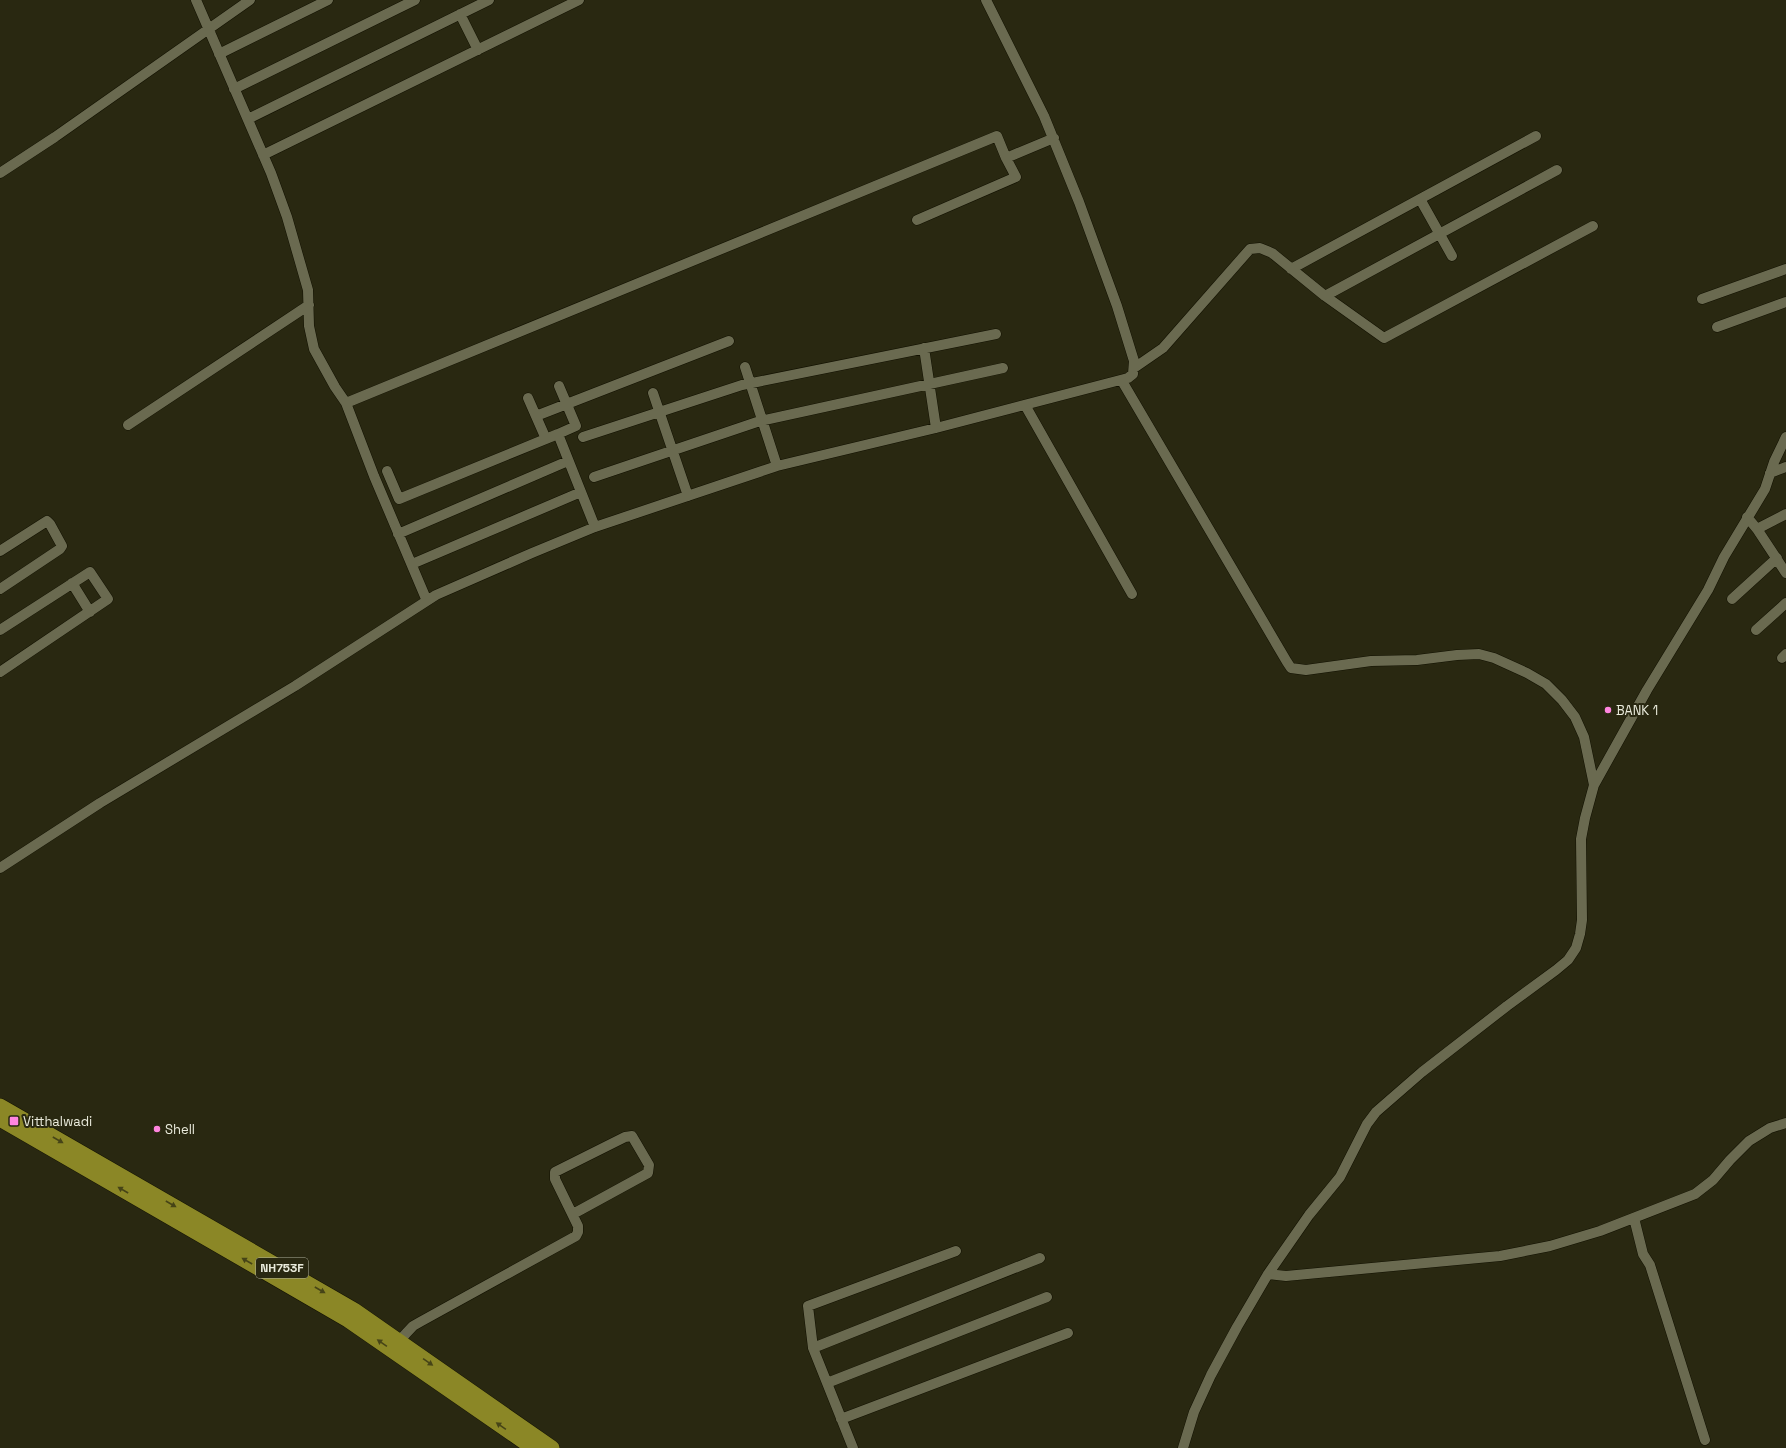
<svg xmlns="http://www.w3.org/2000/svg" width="1786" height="1448" font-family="'Space Grotesk',sans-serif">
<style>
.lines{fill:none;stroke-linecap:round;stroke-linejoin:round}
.minor-casing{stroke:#121100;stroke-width:11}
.highway-casing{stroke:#121100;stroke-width:16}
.minor{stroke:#6a6a50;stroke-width:10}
.highway{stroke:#8b8726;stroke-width:15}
.oneway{fill:#464417}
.poi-dot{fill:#ff85df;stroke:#292811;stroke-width:1.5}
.labels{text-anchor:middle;stroke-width:4;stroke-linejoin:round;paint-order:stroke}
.shield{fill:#292811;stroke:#afb09e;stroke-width:1}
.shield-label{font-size:12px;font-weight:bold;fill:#e9eadb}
.poi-label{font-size:13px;fill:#e9eadb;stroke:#292811;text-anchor:start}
</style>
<rect width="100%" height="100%" fill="#292811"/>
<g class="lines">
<defs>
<path id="minor" d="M196 0 271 173 287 217 308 290 309 326 314 349 335 387 346 403 374 476 427 601
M460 14 478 50
M219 54 328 0
M234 89 415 0
M248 119 489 0
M263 155 579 0
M0 173 55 137 250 0
M1420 199 1452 256
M917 220 1016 177 1006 158
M1291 269 1536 136
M1325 296 1557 170
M1702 299 1786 269
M1717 327 1786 302
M924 348 936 428
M745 367 777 466
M1134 368 1163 348 1250 249 1260 248 1272 253 1325 296 1384 338 1593 226
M1122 381 1287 662 1291 668 1306 670 1371 661 1417 660 1457 655 1479 654 1494 658 1527 673 1546 684 1562 700 1575 717 1584 737 1594 785
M653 393 688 496
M528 398 546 439
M346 403 997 136 1006 158 1054 138
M1025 405 1132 594
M536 416 729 341
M128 425 309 305
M558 434 576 426 559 386
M583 437 742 385 996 334
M387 471 399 499 558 434 595 527
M1770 473 1786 467
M594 477 760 421 1003 368
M1747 517 1757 529 1786 573
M1757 529 1786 514
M398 534 568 461
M0 551 47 521 50 524 62 546 60 549 0 589
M412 564 581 492
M72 583 90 612
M1732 599 1777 558
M0 630 90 572 108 599 0 672
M1756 630 1786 603
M1782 658 1786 654
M0 868 100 803 295 686 436 595 532 553 595 527 777 466 936 428 1128 378 1133 374 1134 361 1117 306 1079 202 1044 116 986 0
M1634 1218 1643 1254 1650 1265 1705 1440
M1268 1274 1286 1276 1500 1256 1550 1246 1600 1231 1695 1194 1713 1180 1730 1160 1749 1141 1770 1128 1786 1123
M399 1341 413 1326 420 1322 576 1236 578 1232V1226L555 1179V1172L625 1137 632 1136 649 1165 648 1173 573 1214
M813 1348 1040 1258
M827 1383 1047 1297
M841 1419 1068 1333
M853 1448 813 1348 808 1306 956 1251
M1183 1448 1194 1412 1211 1375 1237 1327 1268 1274 1309 1215 1340 1177 1367 1124 1376 1112 1422 1072 1507 1006 1556 970 1568 960 1576 948 1580 934 1582 920 1581 839 1585 818 1594 785 1647 690 1708 590 1724 557 1765 489 1774 462 1786 437"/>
<path id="highway" d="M0 1106 354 1310 552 1448
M0 1119 348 1320 533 1448"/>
</defs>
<use href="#minor" class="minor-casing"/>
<use href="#highway" class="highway-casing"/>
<use href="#minor" class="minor"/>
<use href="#highway" class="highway"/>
</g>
<defs><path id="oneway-solid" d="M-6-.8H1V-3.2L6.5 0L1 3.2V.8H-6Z"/></defs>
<g class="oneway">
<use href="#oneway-solid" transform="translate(58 1140) rotate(30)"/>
<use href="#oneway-solid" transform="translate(123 1190) rotate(-150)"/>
<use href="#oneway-solid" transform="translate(171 1204) rotate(30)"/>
<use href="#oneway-solid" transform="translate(247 1261) rotate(-150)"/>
<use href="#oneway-solid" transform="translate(320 1290) rotate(30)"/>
<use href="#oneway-solid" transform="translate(382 1343) rotate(-145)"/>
<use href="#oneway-solid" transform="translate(428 1362) rotate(35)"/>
<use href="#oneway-solid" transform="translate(501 1426) rotate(-145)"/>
</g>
<g class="poi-dot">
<circle cx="1608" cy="710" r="4"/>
<rect x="9" y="1116" width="10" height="10" rx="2"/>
<circle cx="157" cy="1129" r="4"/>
</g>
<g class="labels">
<rect class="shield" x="256" y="1258" width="52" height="20" rx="3"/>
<g class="shield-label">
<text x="282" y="1272">NH753F</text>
</g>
<g class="poi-label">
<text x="1616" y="715">BANK 1</text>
<text x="23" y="1126">Vitthalwadi</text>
<text x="165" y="1134">Shell</text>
</g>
</g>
</svg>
